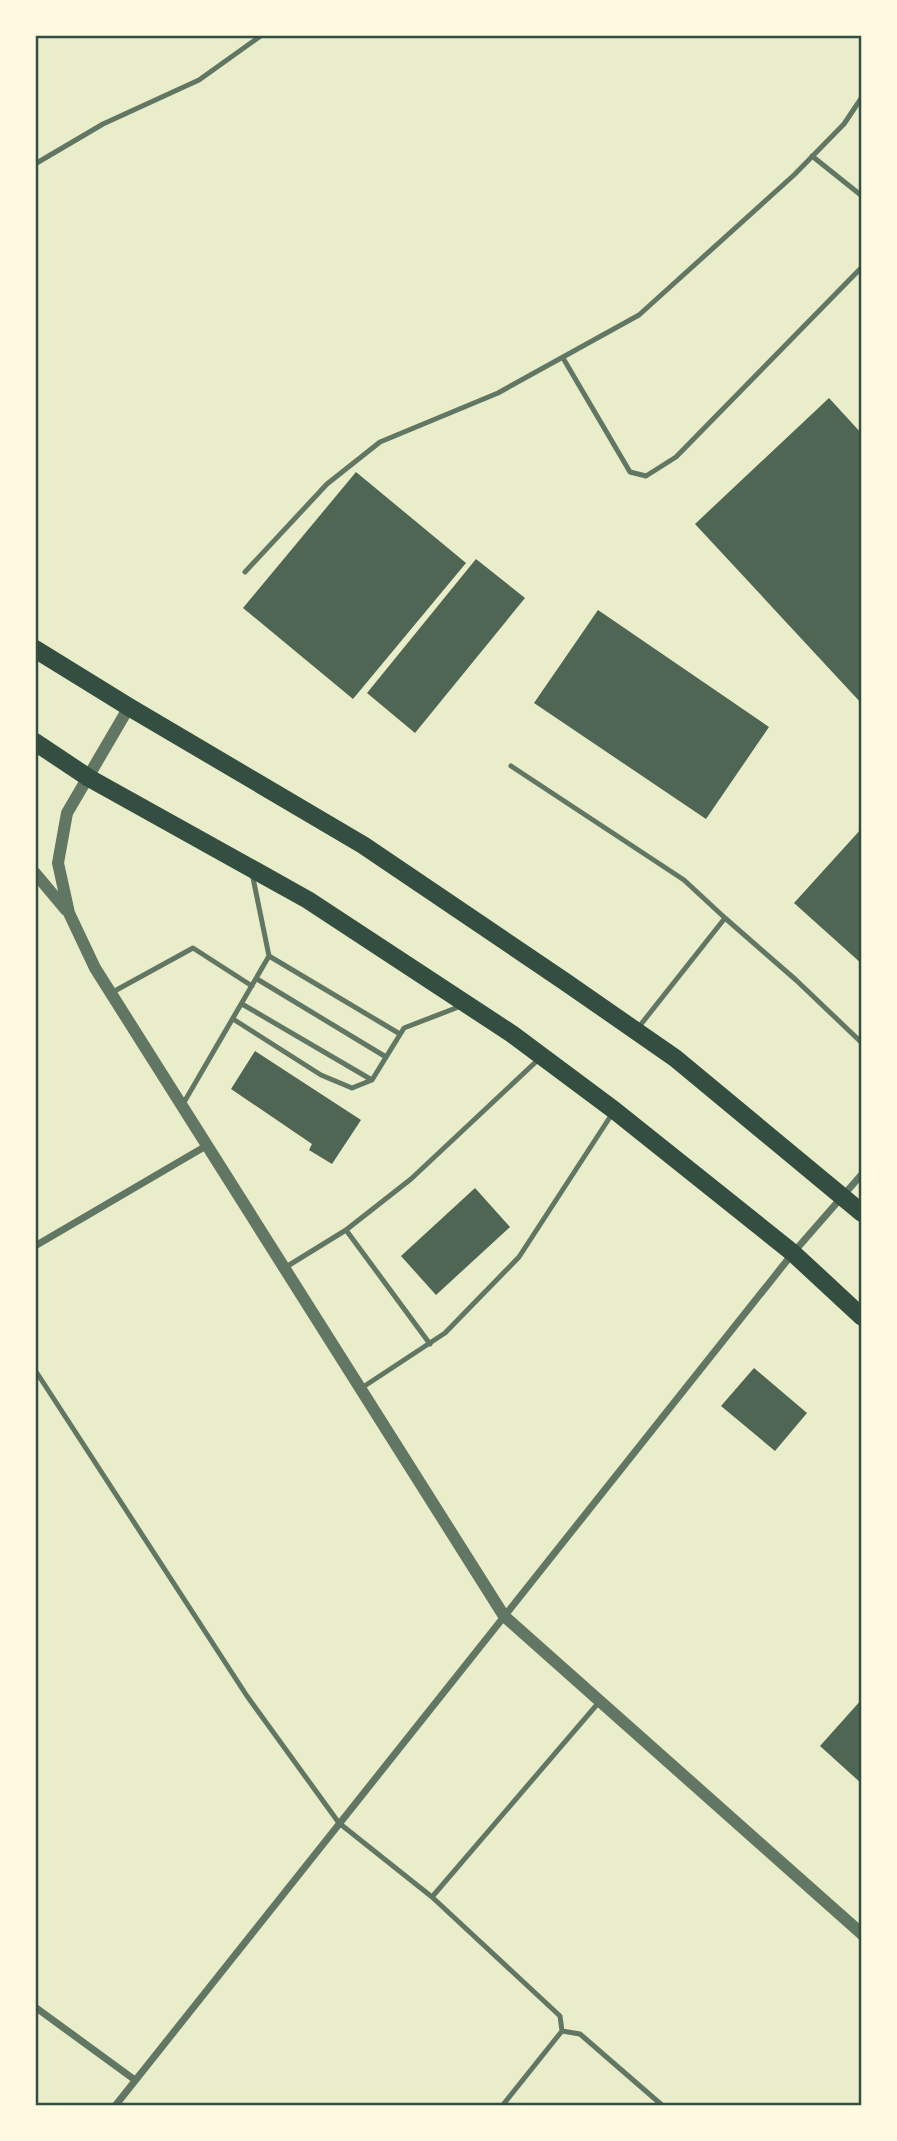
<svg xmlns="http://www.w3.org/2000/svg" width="897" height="2141" font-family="Commissioner,sans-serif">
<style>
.building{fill:#4f6655}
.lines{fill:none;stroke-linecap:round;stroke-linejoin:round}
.service{stroke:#617663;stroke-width:5}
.minor{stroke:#617663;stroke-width:7}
.tertiary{stroke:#617663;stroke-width:12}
.primary{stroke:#344e41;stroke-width:18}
.neatline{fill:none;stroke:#344e41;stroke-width:2.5}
</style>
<rect width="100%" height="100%" fill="#e9edc9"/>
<path class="building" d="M829 398 862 434V704L695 524Z
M356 472 466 563 353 699 243 608Z
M476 559 525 598 415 733 367 693Z
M598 610 769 727 706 819 534 703Z
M862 828V964L794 903Z
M255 1051 361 1120 332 1164 309 1150 312 1144 231 1089Z
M475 1188 510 1227 436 1295 401 1256Z
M754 1368 807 1413 775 1451 721 1406Z
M862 1699V1784L820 1746Z"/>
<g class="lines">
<path class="service" d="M861 35 862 36
M812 156 862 196
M35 164 103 124 199 80 262 35
M563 358 630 472 646 476 676 457 862 267
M245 572 327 484 380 442 498 393 639 315 794 175 844 124 862 97
M511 766 684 880 725 918 638 1028
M725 918 796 980 862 1043
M269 956 400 1034
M257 979 386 1057
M111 993 193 948 252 986
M242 1004 372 1080
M233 1019 321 1075 352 1088 372 1080 404 1028 461 1006
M183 1104 269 956 252 873
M346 1230 430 1344
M286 1267 346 1230 411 1179 540 1058
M35 1370 247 1696 339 1823 432 1897 560 2016 562 2031
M360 1389 445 1333 519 1257 612 1114
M432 1897 600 1701
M562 2031 580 2034 663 2106
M502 2106 562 2031"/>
<path class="minor" d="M35 1246 206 1146
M35 2007 135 2080
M115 2106 793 1253 862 1174"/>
<path class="tertiary" d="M129 707 67 813 58 863 69 913 95 968 504 1616 862 1934
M35 873 66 910"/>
<path class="primary" d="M35 649 129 707 363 845 564 981 675 1058 862 1213
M35 742 89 778 308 900 512 1034 614 1110 793 1253 862 1317"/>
</g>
<rect width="897" height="2141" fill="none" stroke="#fefae0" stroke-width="74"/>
<rect x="37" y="37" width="823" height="2067" class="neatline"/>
</svg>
